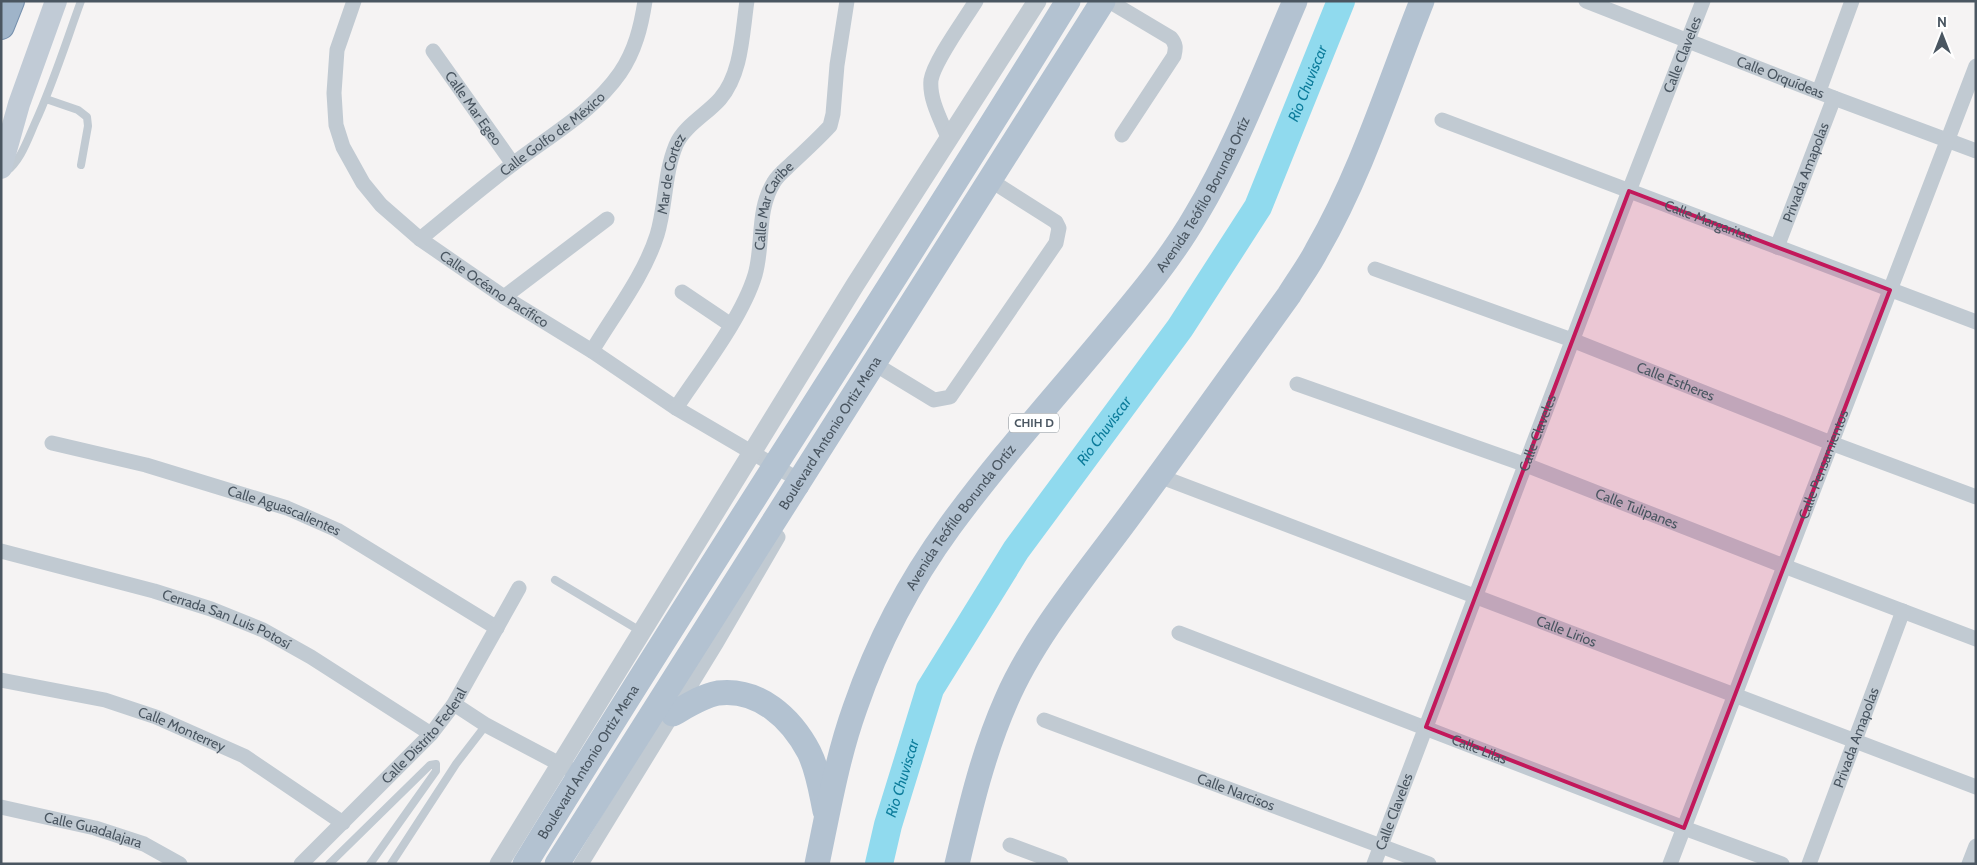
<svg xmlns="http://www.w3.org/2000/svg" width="1977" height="865" font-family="Cabin,sans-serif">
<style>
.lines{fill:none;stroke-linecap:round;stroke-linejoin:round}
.river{stroke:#90daee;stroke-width:28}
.trunk-casing{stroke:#7690ad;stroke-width:28}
.service{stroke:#c1cad2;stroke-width:8}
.minor{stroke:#c1cad2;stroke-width:15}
.tertiary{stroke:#c1cad2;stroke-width:19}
.secondary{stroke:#c1cbd6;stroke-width:22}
.primary{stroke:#b3c2d1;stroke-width:25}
.trunk{stroke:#9fb4c9;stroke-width:26}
.marked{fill:#c2185b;fill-opacity:0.2;stroke:#c2185b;stroke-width:4;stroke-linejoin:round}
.labels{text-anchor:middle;stroke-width:5;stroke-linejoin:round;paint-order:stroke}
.shield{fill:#fff;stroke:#808990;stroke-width:1}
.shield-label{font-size:12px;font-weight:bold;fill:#4a5661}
.street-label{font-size:14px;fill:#4a5661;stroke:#fff}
.water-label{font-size:15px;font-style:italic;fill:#0c7c9b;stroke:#fff}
</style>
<rect width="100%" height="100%" fill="#f5f3f3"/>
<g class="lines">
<path class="river" id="s1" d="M879 864 888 825 930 689 1016 550 1180 328 1258 207 1341 1"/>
<defs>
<path id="trunk" d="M1 26 11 1"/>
</defs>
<use href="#trunk" class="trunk-casing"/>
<path class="service" d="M46 99 78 110 87 117 88 126 81 165
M6 172C21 160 27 141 35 123 53 84 66 42 81 1
M555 580 642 632
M329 864 430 765 436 764V771L370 864
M391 864 456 764 486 725"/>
<g class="minor">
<path id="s2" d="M354 1 337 50 334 93 336 125 343 147 363 183 381 205 420 239 504 297 592 351 676 408 799 480 801 488"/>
<path d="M1109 1 1171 38C1176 44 1176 48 1174 56L1122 135"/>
<path id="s3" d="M1586 1 1834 98 1976 151"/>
<path id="s4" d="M433 51 513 164"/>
<path d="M1819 91 1852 1"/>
<path id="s5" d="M1442 120 1976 322"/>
<path d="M949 140C942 122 929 100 931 80 934 61 965 19 976 1"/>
<path id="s6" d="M420 239C451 214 481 188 513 164 549 136 593 112 620 73 635 51 641 27 645 1"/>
<path id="s7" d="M1777 247 1834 98"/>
<path id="s8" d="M1375 269 1572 340 1831 443 1976 497"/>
<path d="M682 292 731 325"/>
<path d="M504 297 607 219"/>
<path id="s9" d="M592 351C614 314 644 276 657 235 666 206 664 174 676 145 684 126 707 114 720 99 742 73 742 34 747 1"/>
<path d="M873 363 934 400 950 397 1056 243 1059 228 1056 222 990 180"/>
<path id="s10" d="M1297 384 1526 465 1784 566 1976 639"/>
<path id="s11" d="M676 408C701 370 742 318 755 275 764 244 756 211 774 182 778 175 786 169 792 163 805 151 818 139 830 126L833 114 837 65 847 1"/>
<path id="s12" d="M52 443 146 465 287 508 337 530 497 628"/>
<path id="s13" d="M1159 476 1976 787"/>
<path id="s14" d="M1 551 154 591 211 609 263 630 311 657 431 734"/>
<path id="s15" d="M1179 633 1684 828 1782 864"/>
<path id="s16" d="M1 680 105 700 156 717 244 756 343 823"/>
<path d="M454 704 486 725 569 769"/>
<path id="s17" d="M1044 720 1429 864"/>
<path id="s18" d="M1 807 95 828 144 844 180 864"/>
<path d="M1010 845 1061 864"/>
<path id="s19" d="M301 864 431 734 454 704 519 588"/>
<path d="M581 864 717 642 778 537"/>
<path id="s20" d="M1374 864 1629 191 1703 1"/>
<path id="s21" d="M1670 864 1976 66"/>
<path id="s22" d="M1809 864 1903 611"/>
<path d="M1969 864 1976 846"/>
</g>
<path class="tertiary" d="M499 864 855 285 1037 1"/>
<path class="secondary" d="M1 168 19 104 56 1"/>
<g class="primary">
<path d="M673 714C687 706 702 696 718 693 759 688 791 718 809 752 818 770 821 792 825 811"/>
<path id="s23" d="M525 864C702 574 890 291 1068 1"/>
<path id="s24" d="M557 864 1103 1"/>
<path id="s25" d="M817 864C828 812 837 758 855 708 877 644 910 581 950 526 999 459 1056 396 1109 332 1140 295 1172 257 1196 215 1235 150 1265 71 1295 1"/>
<path d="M957 864C970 809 983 753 1006 701 1034 636 1085 576 1127 519 1182 445 1235 370 1289 295 1298 280 1309 266 1317 250 1362 172 1389 84 1422 1"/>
</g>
<use href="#trunk" class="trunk"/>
</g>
<path class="marked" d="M1629 191 1890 290 1684 828 1426 727Z"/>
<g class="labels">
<rect class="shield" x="1009" y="413.5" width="50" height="19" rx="4"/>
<g class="shield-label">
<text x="1034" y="427">CHIH D</text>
</g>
<g class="street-label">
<text dy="5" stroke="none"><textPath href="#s20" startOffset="866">Calle Claveles</textPath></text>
<text dy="5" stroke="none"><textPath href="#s3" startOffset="209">Calle Orquídeas</textPath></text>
<text dy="5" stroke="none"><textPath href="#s4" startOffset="70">Calle Mar Egeo</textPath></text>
<text dy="5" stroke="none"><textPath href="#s6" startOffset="169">Calle Golfo de México</textPath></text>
<text dy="5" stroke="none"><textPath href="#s7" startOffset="80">Privada Amapolas</textPath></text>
<text dy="5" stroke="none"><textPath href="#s9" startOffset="196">Mar de Cortez</textPath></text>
<text dy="5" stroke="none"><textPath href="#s25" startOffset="785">Avenida Teófilo Borunda Ortíz</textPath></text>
<text dy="5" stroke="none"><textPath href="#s11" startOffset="228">Calle Mar Caribe</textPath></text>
<text dy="5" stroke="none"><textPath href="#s5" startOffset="285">Calle Margaritas</textPath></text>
<text dy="5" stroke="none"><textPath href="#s2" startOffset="361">Calle Océano Pacífico</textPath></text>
<text dy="5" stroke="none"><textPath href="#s8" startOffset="321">Calle Estheres</textPath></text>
<text dy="5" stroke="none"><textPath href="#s24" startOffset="510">Boulevard Antonio Ortiz Mena</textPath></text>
<text dy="5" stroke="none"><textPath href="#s20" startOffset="461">Calle Claveles</textPath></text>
<text dy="5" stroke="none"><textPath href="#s21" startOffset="428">Calle Pensamientos</textPath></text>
<text dy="5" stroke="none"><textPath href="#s10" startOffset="362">Calle Tulipanes</textPath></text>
<text dy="5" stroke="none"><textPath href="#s12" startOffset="242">Calle Aguascalientes</textPath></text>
<text dy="5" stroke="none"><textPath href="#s25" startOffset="380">Avenida Teófilo Borunda Ortíz</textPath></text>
<text dy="5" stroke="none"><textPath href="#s14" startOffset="236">Cerrada San Luis Potosí</textPath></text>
<text dy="5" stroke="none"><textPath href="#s13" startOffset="436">Calle Lirios</textPath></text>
<text dy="5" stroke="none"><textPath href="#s16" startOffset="188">Calle Monterrey</textPath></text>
<text dy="5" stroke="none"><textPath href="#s19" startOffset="178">Calle Distrito Federal</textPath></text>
<text dy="5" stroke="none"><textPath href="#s22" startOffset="135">Privada Amapolas</textPath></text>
<text dy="5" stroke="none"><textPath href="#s15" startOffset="322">Calle Lilas</textPath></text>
<text dy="5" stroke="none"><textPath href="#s23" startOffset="120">Boulevard Antonio Ortiz Mena</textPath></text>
<text dy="5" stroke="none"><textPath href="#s17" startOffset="205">Calle Narcisos</textPath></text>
<text dy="5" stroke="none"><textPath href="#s20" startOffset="56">Calle Claveles</textPath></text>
<text dy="5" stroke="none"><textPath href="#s18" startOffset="95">Calle Guadalajara</textPath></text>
</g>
<g class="water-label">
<text dy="5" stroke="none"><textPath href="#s1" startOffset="899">Rio Chuviscar</textPath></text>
<text dy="5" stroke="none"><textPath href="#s1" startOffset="494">Rio Chuviscar</textPath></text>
<text dy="5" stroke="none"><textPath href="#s1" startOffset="89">Rio Chuviscar</textPath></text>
</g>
</g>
<rect width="1977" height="865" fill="none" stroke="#4a5661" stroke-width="5"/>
<g transform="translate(1942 35)" stroke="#ffffff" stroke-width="4" paint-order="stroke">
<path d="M0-4L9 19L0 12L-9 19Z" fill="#4a5661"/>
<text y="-8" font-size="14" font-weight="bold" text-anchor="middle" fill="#4a5661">N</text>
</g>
</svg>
